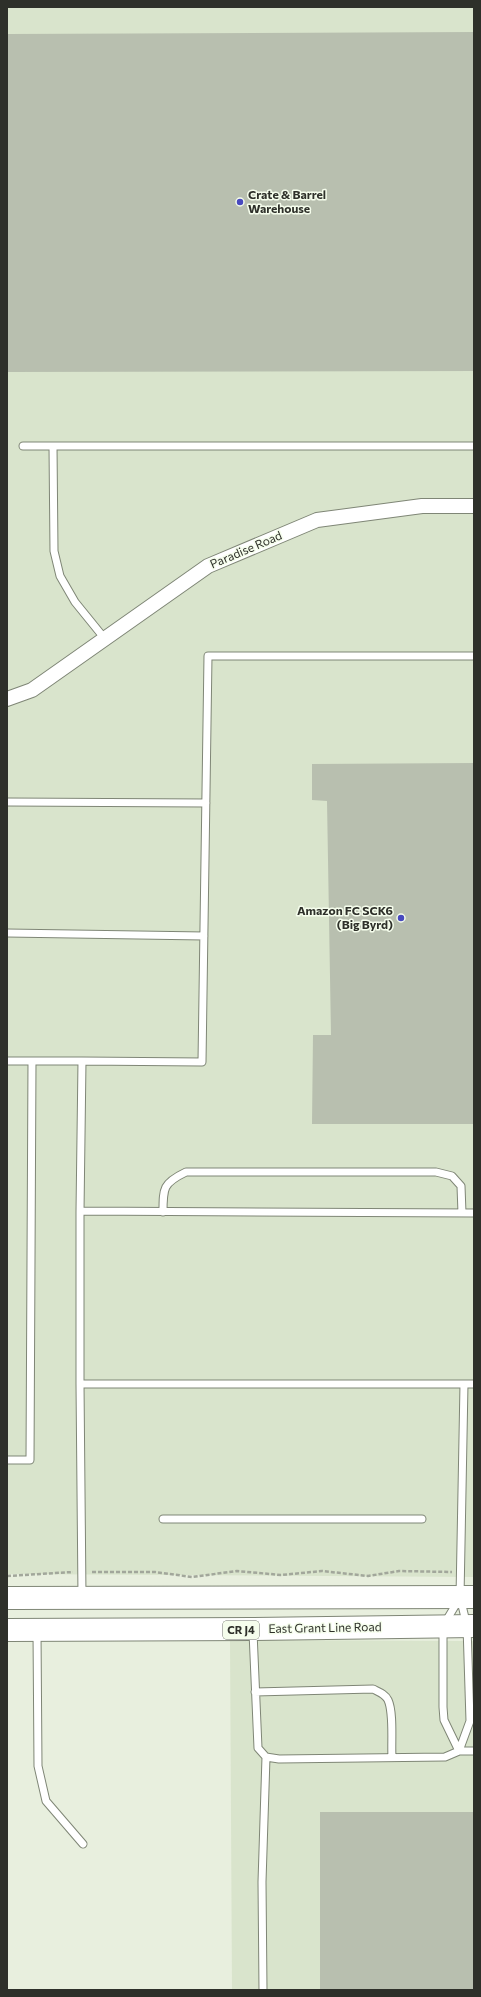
<svg xmlns="http://www.w3.org/2000/svg" width="481" height="1997" font-family="Commissioner,sans-serif">
<style>
.built{fill:#d9e4cc}
.building{fill:#b8bfaf}
.lines{fill:none;stroke-linecap:round;stroke-linejoin:round}
.service-casing{stroke:#7f8676;stroke-width:9}
.minor-casing{stroke:#7f8676;stroke-width:16}
.primary-casing{stroke:#7f8676;stroke-width:24}
.path{stroke:#a2a79b;stroke-width:2.5;stroke-dasharray:4 2;stroke-linecap:butt}
.service{stroke:#fff;stroke-width:7}
.minor{stroke:#fff;stroke-width:14}
.primary{stroke:#fff;stroke-width:22}
.poi-dot{fill:#4849bf;stroke:#f5fdec;stroke-width:1.5}
.labels{text-anchor:middle;stroke-width:3;stroke-linejoin:round;paint-order:stroke}
.shield{fill:#f5fdec;stroke:#6a6e64;stroke-width:1}
.shield-label{font-size:11px;font-weight:bold;fill:#2e302a}
.poi-label{font-size:12px;font-weight:bold;fill:#2e302a;stroke:#f5fdec;text-anchor:start}
.street-label{font-size:12px;fill:#2e302a;stroke:#f5fdec}
</style>
<rect width="100%" height="100%" fill="#e8efde"/>
<path class="built" d="M7 7H474V1577L7 1574Z
M230 1640 474 1641V1990H232Z"/>
<path class="building" d="M474 32V371L7 372V34Z
M474 763V1124H312L313 1035H331L327 801 312 800V764Z
M320 1812H474V1990H320Z"/>
<g class="lines">
<defs>
<path id="service" d="M23 446H474
M53 446 54 551 60 576 75 602 105 639
M7 802 206 803
M7 933 204 936
M7 1061H82
M80 1211 82 1061 202 1062 208 656H474
M163 1212C163 1188 163 1183 186 1172H436L452 1176 461 1186 462 1213
M474 1213 80 1211V1384H474
M80 1384 82 1596
M7 1460H30L32 1061
M163 1519H422
M458 1601 443 1626V1707L444 1720 459 1751
M37 1632 38 1766 46 1801 83 1844
M253 1632 258 1748 266 1757 279 1759 445 1757 459 1751H474
M255 1692 373 1689C379 1692 385 1694 388 1700 394 1713 391 1743 392 1757
M459 1751 470 1721 467 1626 460 1597 464 1384
M263 1990 262 1882 266 1757"/>
<path id="minor" d="M7 699 32 690 208 566 317 520 422 506H474"/>
<path id="primary" d="M7 1598 474 1597
M7 1630 253 1629 474 1626"/>
</defs>
<use href="#service" class="service-casing"/>
<use href="#minor" class="minor-casing"/>
<use href="#primary" class="primary-casing"/>
<path class="path" d="M92 1572H155L192 1577 237 1571 281 1575 322 1571 368 1576 399 1571 452 1572
M7 1576 73 1572"/>
<use href="#service" class="service"/>
<use href="#minor" class="minor"/>
<use href="#primary" class="primary"/>
</g>
<g class="poi-dot">
<circle cx="240" cy="202" r="4"/>
<circle cx="401" cy="918" r="4"/>
</g>
<g class="labels">
<rect class="shield" x="223" y="1621" width="36" height="18" rx="3"/>
<g class="shield-label">
<text x="241" y="1634">CR J4</text>
</g>
<g class="poi-label">
<text x="248" y="199">Crate &amp; Barrel<tspan x="248" dy="14">Warehouse</tspan></text>
<text x="393" y="915" text-anchor="end">Amazon FC SCK6<tspan x="393" dy="14">(Big Byrd)</tspan></text>
</g>
<g class="street-label">
<text transform="translate(246 550) rotate(-23)" y="4">Paradise Road</text>
<text transform="translate(325 1628) rotate(-1)" y="4">East Grant Line Road</text>
</g>
</g>
<rect width="481" height="1997" fill="none" stroke="#2e302a" stroke-width="16"/>
</svg>
